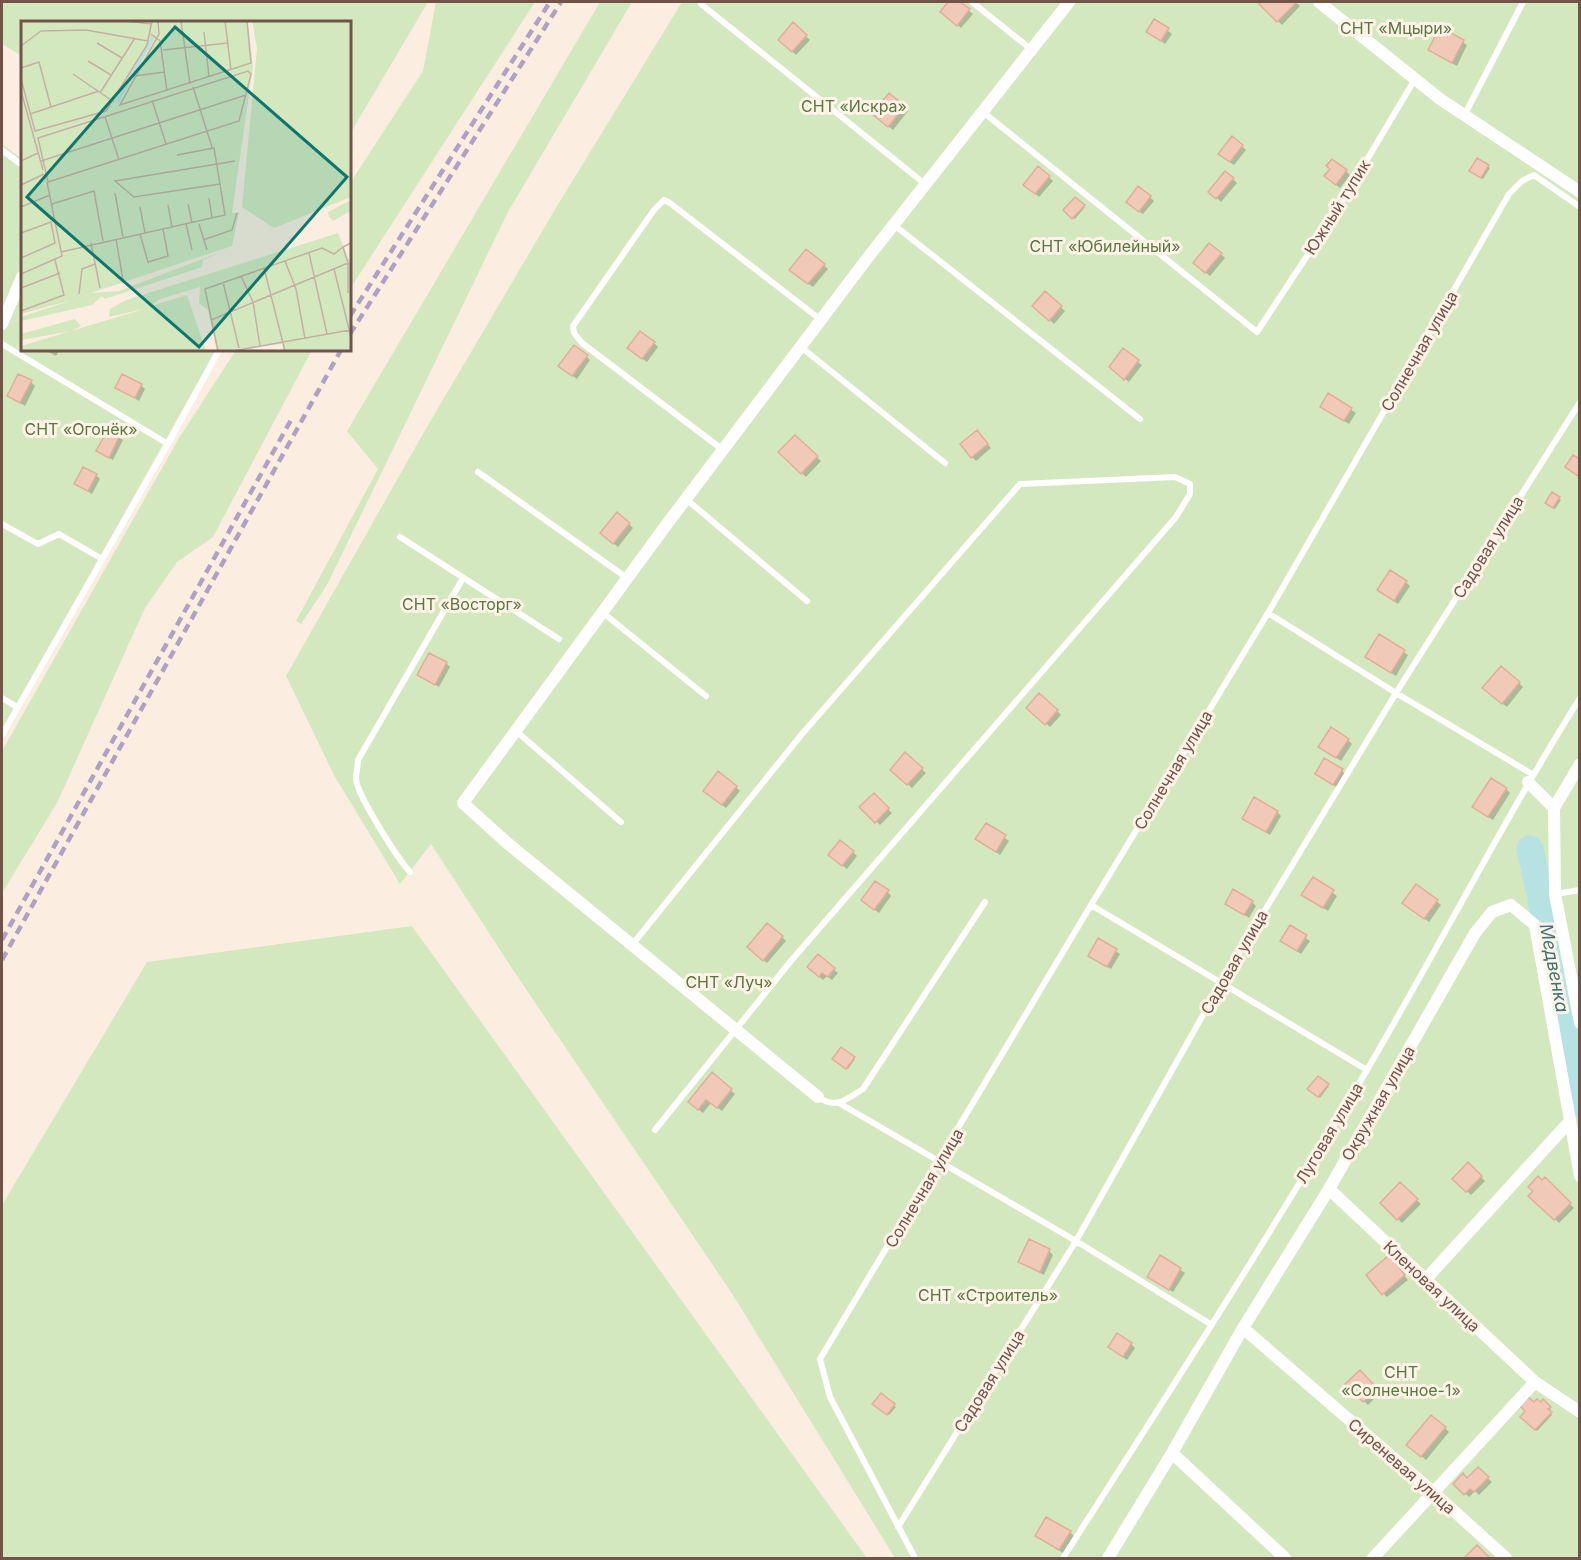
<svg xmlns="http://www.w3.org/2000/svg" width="1581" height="1560" font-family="Inter,sans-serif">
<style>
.green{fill:#d4e8c0}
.shadow{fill:#0003}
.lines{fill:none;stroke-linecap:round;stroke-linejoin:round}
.river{stroke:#b6e2e4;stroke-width:27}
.building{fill:#f0c9b8;stroke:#e2ad99;stroke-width:1.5}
.service{stroke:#fff;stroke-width:6}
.minor{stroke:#fff;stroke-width:12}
.rail{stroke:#afa0c4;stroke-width:4.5;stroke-dasharray:9 6;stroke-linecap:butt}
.labels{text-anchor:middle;stroke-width:6;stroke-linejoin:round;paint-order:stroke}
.park-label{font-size:16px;fill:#567841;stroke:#fff2e6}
.street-label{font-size:16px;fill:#715348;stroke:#fff2e6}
.water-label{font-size:18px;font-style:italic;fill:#3c7477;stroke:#fff2e6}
.inset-river{fill:none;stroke:#b6e2e4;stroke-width:3}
.inset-road{fill:none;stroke:#c4b0a3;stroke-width:1.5}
.view{fill:#0f766e;fill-opacity:0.15;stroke:#0f766e;stroke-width:3}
.inset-edge{fill:none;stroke:#715348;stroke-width:3}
</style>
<rect width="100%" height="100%" fill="#fbeee0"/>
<path class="green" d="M2 2H428L350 134V22H22V56L2 44Z
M436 2H535L350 289V183L423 71Z
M600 2H632L508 212 327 585 301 624 296 621 378 469 347 431Z
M682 2H1579V1558H895L731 1292 515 973 431 844 400 884 335 777 286 676 424 432 554 211Z
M2 144 22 159V350H216L2 731Z
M236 350H312L213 537 177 562 145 608 57 803 2 893V751L179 438Z
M412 926 867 1558H2V1205L147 962Z"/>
<path class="shadow" d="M950 2H957L973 14 961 28 942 12Z
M1263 2H1295L1300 6 1282 25 1261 4Z
M1155 21 1172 34 1165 44 1148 32Z
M793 24 810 40 796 55 780 40Z
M1440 29 1467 45 1457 66 1429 50Z
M890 95 908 111 893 130 878 118Z
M1242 146 1246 150 1234 165 1224 158Z
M1478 160 1490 168 1483 179 1473 172Z
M1346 171 1350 175 1340 188 1330 180Z
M1049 177 1053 181 1039 197 1029 188Z
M1233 179 1237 183 1221 202 1214 195Z
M1150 197 1154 201 1143 214 1132 206Z
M1076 199 1085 207 1075 219 1065 210Z
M1221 254 1225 258 1210 276 1199 267Z
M824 265 828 269 813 287 795 274Z
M1045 293 1065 311 1054 324 1034 305Z
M654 343 658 347 647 362 633 352Z
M45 350H60L56 356Z
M587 357 590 360 577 379 564 370Z
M1138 362 1142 365 1129 382 1115 371Z
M31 382 35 386 25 406 9 396Z
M141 385 145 389 139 401 117 387Z
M1328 395 1356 413 1349 424 1321 407Z
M108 431 123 440 113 460 98 451Z
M980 436 991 448 976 461 962 445Z
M795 437 821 461 806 477 780 452Z
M96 475 100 479 92 494 75 483Z
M1552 494 1561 500 1555 509 1548 504Z
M629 524 633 528 618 547 605 537Z
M1406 582 1410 586 1398 604 1383 594Z
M1380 636 1408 655 1396 676 1367 657Z
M446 663 450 667 439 687 419 675Z
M1519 683 1523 687 1507 707 1488 692Z
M1032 711H1057L1061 715 1050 727Z
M1348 740 1352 744 1341 761 1324 750Z
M905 754 926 773 912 788 892 770Z
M1342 771 1346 775 1338 788 1321 777Z
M736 787 740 791 726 808 709 794Z
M1506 789 1510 793 1493 820 1478 811Z
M874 795 892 813 880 825 861 807Z
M1277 812 1281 816 1270 835 1244 819Z
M986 825 1009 841 1000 855 977 839Z
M853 852 857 856 847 869 834 859Z
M1313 879 1337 896 1328 911 1303 895Z
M1417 886 1441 905 1429 922 1408 907Z
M888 892 891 896 879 913 867 904Z
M1252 902 1256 906 1249 918 1227 903Z
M1290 927 1310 941 1301 954 1286 944Z
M782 937 786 941 767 963 753 951Z
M1099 940 1120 954 1111 969 1094 959Z
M818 956 838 973 832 980 827 976 823 980 813 971Z
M854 1058 855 1059 848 1069 834 1059Z
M712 1075 735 1094 722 1111 711 1103 703 1113 694 1106Z
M1318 1078 1329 1086 1320 1098 1309 1089Z
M1468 1164 1485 1181 1471 1195 1454 1179Z
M1545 1179 1574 1208 1559 1223 1531 1196Z
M1400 1184 1421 1204 1402 1223 1382 1203Z
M1029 1241 1049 1251 1053 1255 1044 1275 1024 1265 1020 1261Z
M1161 1257 1185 1273 1173 1292 1153 1280Z
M1392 1261 1408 1280 1387 1297 1384 1294Z
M1131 1344 1135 1348 1127 1360 1114 1351Z
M1360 1372 1380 1393 1368 1405 1347 1384Z
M881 1395 896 1407 889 1415 874 1403Z
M1543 1402 1551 1409 1549 1412 1552 1415 1537 1431 1522 1417 1534 1404H1541Z
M1445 1428 1449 1432 1426 1460 1412 1448Z
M1478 1469 1492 1482 1479 1495 1475 1491 1469 1497 1455 1484 1467 1480Z
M1070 1532 1074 1536 1063 1553 1037 1536Z"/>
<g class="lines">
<path class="river" d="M1530 849 1539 890
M1541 901 1580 1104"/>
</g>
<path class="building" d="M948 2H960L970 9 957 26 940 12Z
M1261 2H1297L1277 22 1259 4Z
M1154 19 1169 28 1161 41 1146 32Z
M793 22 807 35 792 52 778 40Z
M1440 27 1464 40 1452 63 1428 50Z
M889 93 905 106 888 127 872 114Z
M1232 136 1243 145 1230 162 1218 154Z
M1477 158 1489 165 1481 178 1469 171Z
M1332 159 1347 170 1336 185 1324 176 1330 169 1326 166Z
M1038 166 1050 176 1035 194 1023 185Z
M1225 171 1234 178 1216 199 1208 192Z
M1138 186 1151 196 1139 212 1126 202Z
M1075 197 1085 205 1072 219 1063 210Z
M1209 243 1222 253 1205 273 1193 263Z
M806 249 825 264 808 284 789 270Z
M1045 291 1062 306 1049 321 1032 306Z
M640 331 655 342 642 359 627 348Z
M574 345 588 355 572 376 558 366Z
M1123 348 1139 360 1124 380 1109 367Z
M18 374 32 380 20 403 7 396Z
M122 374 142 384 135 398 115 388Z
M1328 393 1352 408 1344 421 1320 407Z
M108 429 120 435 109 458 96 451Z
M977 430 988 444 971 458 960 444Z
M795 435 818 456 801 474 778 452Z
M1573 455 1580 459 1578 476 1565 467Z
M83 467 97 474 88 491 74 484Z
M1552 492 1560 497 1553 508 1545 503Z
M617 512 630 523 613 544 600 533Z
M1390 570 1407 581 1394 601 1377 590Z
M1379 634 1405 650 1391 673 1365 657Z
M429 653 447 662 435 685 417 675Z
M1501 666 1520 682 1502 704 1482 688Z
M1039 693 1058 710 1045 725 1026 708Z
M1331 727 1349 739 1336 758 1318 747Z
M905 752 923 768 907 785 890 770Z
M1324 758 1343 769 1333 785 1315 774Z
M718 771 737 786 722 805 703 791Z
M1491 778 1507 788 1488 817 1472 807Z
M874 793 889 808 875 823 859 807Z
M1254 797 1278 811 1266 832 1242 819Z
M986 823 1006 835 996 852 975 839Z
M840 840 854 851 842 866 828 855Z
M1313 877 1334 890 1323 908 1301 895Z
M875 881 889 890 874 910 861 900Z
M1416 884 1438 900 1424 919 1402 903Z
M1233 889 1253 901 1244 915 1225 904Z
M767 923 783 936 763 961 747 947Z
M1290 925 1307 935 1297 951 1280 941Z
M1098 938 1117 949 1107 967 1088 956Z
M818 954 835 968 828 977 822 973 819 977 807 967Z
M841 1047 855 1057 846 1069 832 1059Z
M712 1072 732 1089 717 1108 706 1100 698 1110 688 1102Z
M1318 1076 1329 1084 1318 1097 1307 1089Z
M1468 1162 1482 1176 1466 1192 1452 1179Z
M1538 1176 1542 1180 1545 1177 1571 1203 1554 1220 1528 1196 1533 1191 1528 1187Z
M1400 1182 1418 1199 1397 1220 1380 1203Z
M1029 1239 1050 1249 1040 1272 1018 1262Z
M1160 1255 1181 1268 1169 1290 1147 1277Z
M1389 1255 1405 1275 1382 1295 1366 1275Z
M1117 1333 1132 1343 1123 1357 1108 1347Z
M1360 1370 1377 1388 1363 1402 1345 1384Z
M881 1393 895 1404 887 1415 872 1404Z
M1528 1397 1534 1402 1537 1399 1541 1402 1543 1399 1551 1407 1548 1409 1552 1412 1535 1430 1520 1417 1525 1411 1520 1406Z
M1431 1415 1446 1427 1421 1457 1406 1445Z
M1478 1467 1489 1477 1474 1492 1470 1489 1464 1495 1453 1484 1463 1473 1467 1478Z
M1046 1517 1071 1531 1059 1550 1035 1536Z
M1477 1545 1490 1558H1464Z"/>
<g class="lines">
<path class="service" d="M972 2 1032 50
M701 4 925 184
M983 112 1257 332 1334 215 1415 79
M1464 116 1523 2
M2 150 22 165
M894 225 1140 419
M2 344 168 444
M801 347 945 463
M723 450 582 343 574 333 573 326 654 210 664 200 670 203 821 320
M478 472 627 578
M686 499 807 601
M2 524 38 544 59 534 102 559
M400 537 559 639
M602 612 706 696
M1268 613 1396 693 1532 774
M2 698 17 707
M516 731 621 822
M2 735 168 444 219 350
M410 872C398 859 357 795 356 779 356 773 358 766 358 760L463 578
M1555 894 1580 890
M1091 905 1367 1070
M632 945 802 734 1020 484 1175 477 1190 484V494L1176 517 790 962 655 1130
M818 1097C837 1110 846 1099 863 1089L985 902
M839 1103 1076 1241 1212 1325
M898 1527 1076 1241 1221 983 1396 693 1580 402
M915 1558 830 1397 820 1359 1091 905 1268 613 1509 194 1522 181 1534 175 1580 207
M1063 1558C1166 1397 1270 1236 1367 1070 1439 947 1504 819 1580 698"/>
<path class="minor" d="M1319 2 1440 99 1580 192
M2 324 22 277
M1580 764 1554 808 1555 894 1580 1023
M1528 782 1554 808
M818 1097 506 842 463 803 664 528 869 256 1069 2
M1329 1189 1535 1382 1580 1412
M1426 1279 1570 1121
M1243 1328 1434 1493 1506 1558
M1172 1453 1285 1558
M1108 1558 1172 1453 1243 1328 1329 1189 1475 933 1492 912 1511 905 1535 925 1580 1176
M1373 1558 1535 1382"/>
<path class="rail" d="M350 316 550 2
M350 334 561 2
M2 940 291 420
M2 960 341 350"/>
</g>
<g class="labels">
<g class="park-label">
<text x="1396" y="34">СНТ «Мцыри»</text>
<text x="854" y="112">СНТ «Искра»</text>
<text x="1105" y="252">СНТ «Юбилейный»</text>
<text x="81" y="435">СНТ «Огонёк»</text>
<text x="462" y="610">СНТ «Восторг»</text>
<text x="729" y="988">СНТ «Луч»</text>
<text x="988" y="1301">СНТ «Строитель»</text>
<text x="1401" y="1378">СНТ<tspan x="1401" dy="18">«Солнечное-1»</tspan></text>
</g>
<g class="street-label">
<text transform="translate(1337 207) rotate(-58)" y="6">Южный тупик</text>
<text transform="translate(1419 351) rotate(-60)" y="6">Солнечная улица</text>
<text transform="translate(1488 547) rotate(-58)" y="6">Садовая улица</text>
<text transform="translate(1173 770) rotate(-59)" y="6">Солнечная улица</text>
<text transform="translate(1234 962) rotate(-60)" y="6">Садовая улица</text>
<text transform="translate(1378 1103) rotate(-60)" y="6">Окружная улица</text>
<text transform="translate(1329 1133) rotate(-59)" y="6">Луговая улица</text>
<text transform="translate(924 1188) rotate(-59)" y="6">Солнечная улица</text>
<text transform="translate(1432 1286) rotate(43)" y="6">Кленовая улица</text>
<text transform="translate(989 1381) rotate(-58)" y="6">Садовая улица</text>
<text transform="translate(1402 1466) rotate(41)" y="6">Сиреневая улица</text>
</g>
<g class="water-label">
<text transform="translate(1554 968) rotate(79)" y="6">Медвенка</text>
</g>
</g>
<g transform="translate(21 21)">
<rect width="330" height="330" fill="#fbeee0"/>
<path d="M0 0H227L232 46 211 192 218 191 211 225 70 272 98 270 205 229 182 239 181 246 84 278 81 275 71 284 0 300V296L51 279 0 293ZM231 0H330V176L253 207 221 186 236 27ZM330 179V190L312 200 308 196 307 191ZM317 212 329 241 330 330H262L261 323 196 330 187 289 178 282 179 266 139 278 130 285 166 274 185 330H0V325L123 288 88 296 89 288 105 279ZM54 298 60 305 51 310 0 319V313Z" fill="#d4e8c0"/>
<path class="inset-river" d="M96 81 132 16"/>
<path class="inset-road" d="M105 0 131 3M137 0 138 13 99 84 230 42 226 0M160 0 169 63M204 0 210 49M183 11 188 56M130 13 139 20 146 70M76 22 101 37M0 25 20 10 65 9 127 20M142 29 207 22M67 40 90 54M0 47 18 41 30 86M227 50 230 53 218 100 27 161 17 117ZM52 53 93 81M113 55 144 51M0 58 14 110 85 90 126 24 131 0M172 66 191 126M0 70 22 149M79 72 114 17M131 79 145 123M9 93 78 70M84 96 98 139M0 140 17 132M20 140 225 74M199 163 113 176 94 160 214 140M0 164 23 153M94 172 102 216M188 177 191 197M31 183 73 170 82 220M167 183 171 202M147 184 151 206M0 186 29 174M119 186 124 212M165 203 171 229M178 203 186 229M0 212 30 201 34 222 0 237M119 213 127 241 147 235 142 208M95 218 102 259M182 219 211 209 216 192M70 222 79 267M40 231 204 194 193 127 156 134M288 232 306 313M264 240 275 268 284 318M327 242V272M243 247 264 330M313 248 330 316M0 253 41 235 26 161M220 255 232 281 239 325M202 261 218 327M0 267 39 252M58 273 61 248 74 243M0 290 43 274 34 239M190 299 327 242 322 226 330 222M197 330 184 268 301 227 313 233 322 226M212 330 329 309"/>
<path class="view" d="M154 6 326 156 178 326 6 176Z"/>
<rect width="330" height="330" class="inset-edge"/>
</g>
<rect width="1581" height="1560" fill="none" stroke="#715348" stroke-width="6"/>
</svg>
